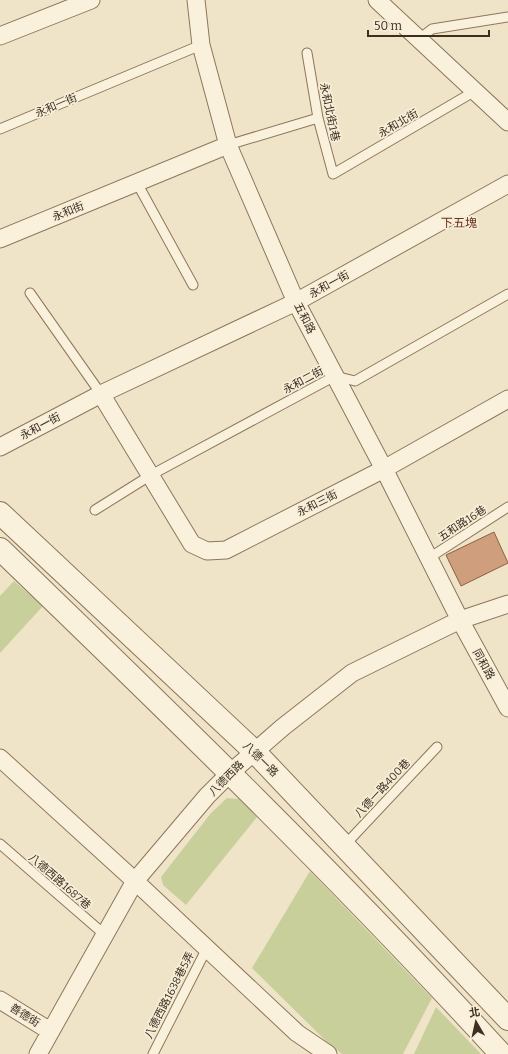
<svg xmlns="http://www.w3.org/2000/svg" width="508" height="1054" font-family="Bitter,'Noto Sans TC',serif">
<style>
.green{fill:#c9cf9b}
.building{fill:#cf9f7d;stroke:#8d5f41}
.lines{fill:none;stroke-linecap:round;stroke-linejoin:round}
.service-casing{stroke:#8d765c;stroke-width:11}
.minor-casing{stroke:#8d765c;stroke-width:19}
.tertiary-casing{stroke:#8d765c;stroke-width:24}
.service{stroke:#faf1dc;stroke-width:9}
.minor{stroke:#faf1dc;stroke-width:17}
.tertiary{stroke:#faf1dc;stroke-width:22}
.labels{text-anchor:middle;stroke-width:3.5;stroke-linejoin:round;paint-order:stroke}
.street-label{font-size:11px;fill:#3d2e20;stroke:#f7eed8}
.neighbourhood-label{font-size:12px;fill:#6b2e1e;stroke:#f7eed8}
</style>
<rect width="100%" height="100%" fill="#f0e4c8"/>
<path class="green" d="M14 581 43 606 0 653V596Z
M227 798 239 799 257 817 186 905 163 885 161 877 211 813Z
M310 871 432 998 403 1054H342L327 1042 252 968Z
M436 1007 481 1054H414Z"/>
<path class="building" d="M494 532 508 563 461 586 446 555Z"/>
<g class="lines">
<defs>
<path id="service" d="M419 39 432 29 508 17
M307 53 318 118 333 174 475 91
M0 129 201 45
M228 145 318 118
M137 183 193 285
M30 293 101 394
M95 510 151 475 335 376 355 381 508 294
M429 558 508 507
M0 844 105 935
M344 846 437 747
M153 1054 207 948"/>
<path id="minor" d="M196 0 201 45 228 145 296 302 384 469 460 620 508 708
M377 0 508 122
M0 36 91 0
M0 239 228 145
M101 394 192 544 207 551 226 550 384 469 508 399
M0 447 101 394 296 302 508 184
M0 758 135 881 297 1033 328 1054
M0 1000 50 1031
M38 1054 135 881 207 796 230 773 283 727 352 673 460 620 508 604"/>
<path id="tertiary" d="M0 513 254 751 508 1019
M0 549C171 714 341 879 501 1054"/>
</defs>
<use href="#service" class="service-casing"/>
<use href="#minor" class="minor-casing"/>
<use href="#tertiary" class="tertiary-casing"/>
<use href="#service" class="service"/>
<use href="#minor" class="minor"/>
<use href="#tertiary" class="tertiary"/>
</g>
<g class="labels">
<g class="street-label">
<text transform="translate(56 105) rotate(-23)" y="4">永和一街</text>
<text transform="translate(330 112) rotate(78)" y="4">永和北街1巷</text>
<text transform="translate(398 123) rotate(-30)" y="4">永和北街</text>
<text transform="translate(68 211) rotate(-22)" y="4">永和街</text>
<text transform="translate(329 284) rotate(-29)" y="4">永和一街</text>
<text transform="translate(305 318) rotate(63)" y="4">五和路</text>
<text transform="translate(303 380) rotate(-28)" y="4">永和二街</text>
<text transform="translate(40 426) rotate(-28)" y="4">永和一街</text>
<text transform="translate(317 503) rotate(-27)" y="4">永和三街</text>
<text transform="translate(462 523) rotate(-33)" y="4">五和路16巷</text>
<text transform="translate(484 664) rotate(61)" y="4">同和路</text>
<text transform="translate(261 759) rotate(45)" y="4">八德一路</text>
<text transform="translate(226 778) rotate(-45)" y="4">八德西路</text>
<text transform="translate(382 788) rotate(-47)" y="4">八德一路400巷</text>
<text transform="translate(60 881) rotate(41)" y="4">八德西路1687巷</text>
<text transform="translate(169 995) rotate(-63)" y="4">八德西路1638巷5弄</text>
<text transform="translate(25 1015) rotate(32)" y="4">善德街</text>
</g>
<g class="neighbourhood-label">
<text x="459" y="227">下五塊</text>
</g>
</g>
<g transform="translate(476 1022) rotate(351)" stroke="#f7eed8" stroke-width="3" paint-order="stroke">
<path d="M0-3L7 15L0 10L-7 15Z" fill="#3d2e20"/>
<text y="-6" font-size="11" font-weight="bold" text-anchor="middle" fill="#3d2e20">北</text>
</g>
<path d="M368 30v6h121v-6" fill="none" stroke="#3d2e20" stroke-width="2"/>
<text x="374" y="30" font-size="12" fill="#3d2e20" stroke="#f7eed8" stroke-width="3" paint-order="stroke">50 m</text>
</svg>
